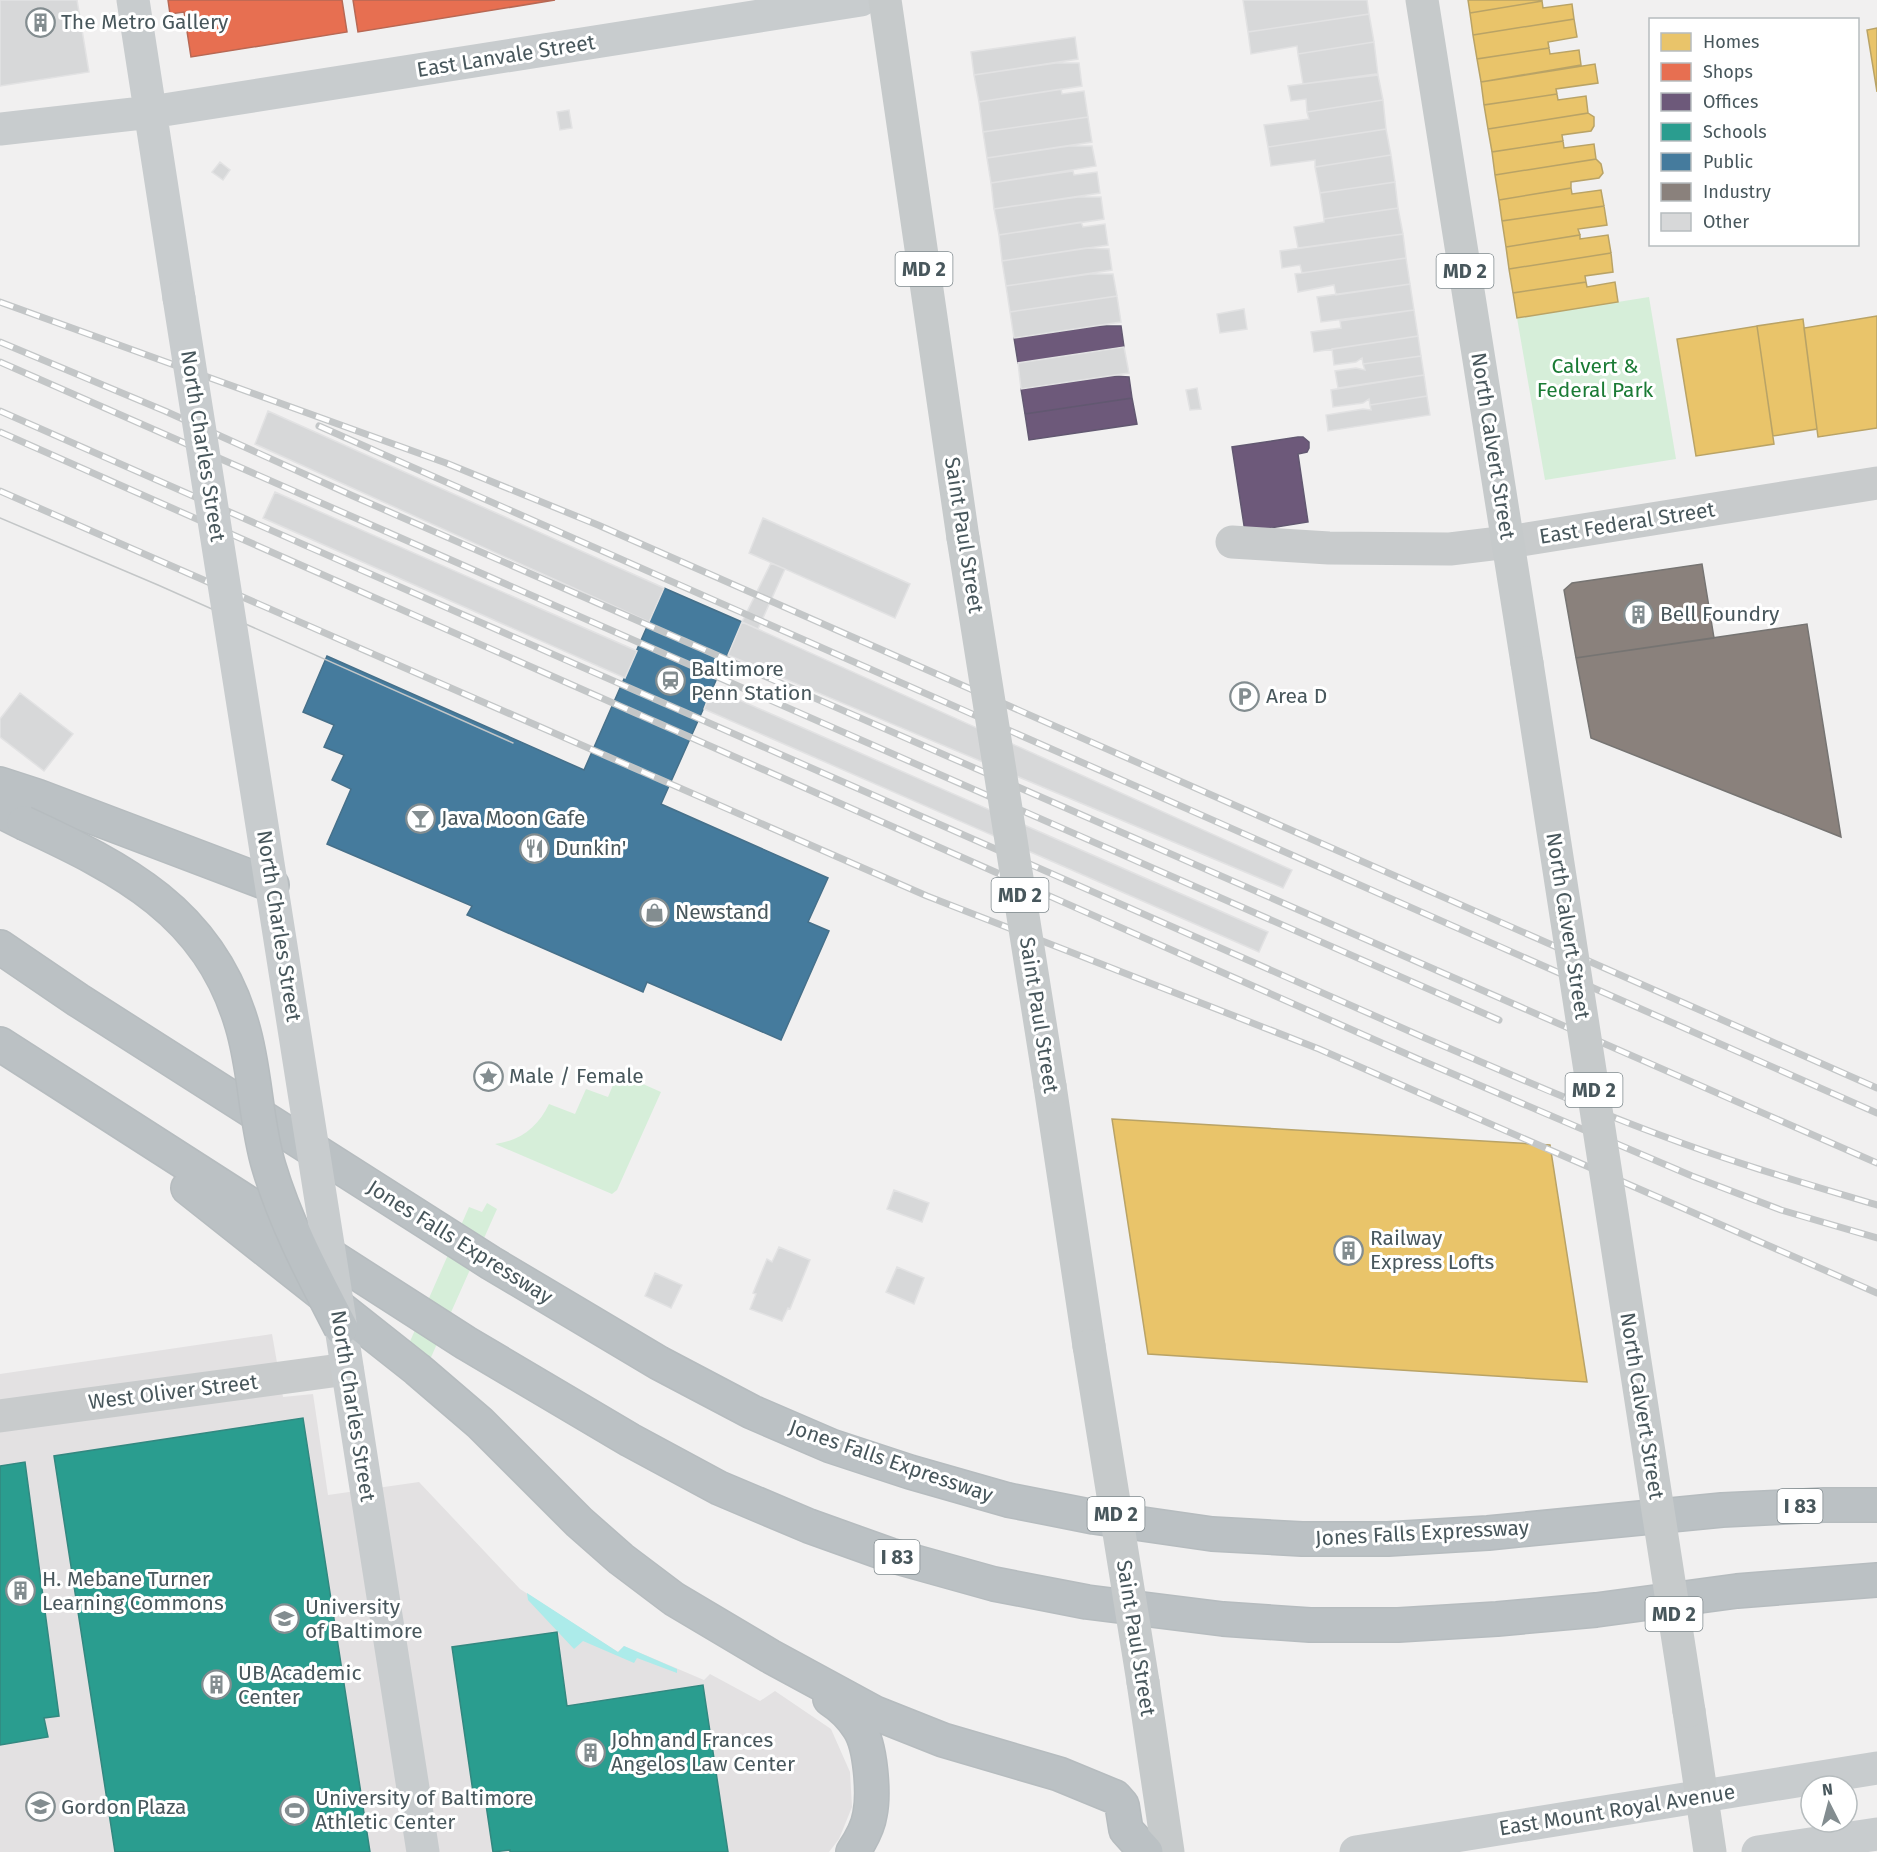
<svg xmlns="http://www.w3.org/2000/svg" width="1877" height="1852" font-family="'Fira Sans',sans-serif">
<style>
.education{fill:#e3e1e2}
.green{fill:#d6eed9}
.water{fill:#acebea}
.homes{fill:#e9c46a;stroke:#b9a366;stroke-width:1.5}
.shops{fill:#e76f51;stroke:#b76854;stroke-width:1.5}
.offices{fill:#6d597a;stroke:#625871;stroke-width:1.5}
.schools{fill:#2a9d8f;stroke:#338880;stroke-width:1.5}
.public{fill:#457b9d;stroke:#46708a;stroke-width:1.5}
.industry{fill:#8a817c;stroke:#767472;stroke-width:1.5}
.building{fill:#d7d8d9;stroke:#e2e2e3;stroke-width:1.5}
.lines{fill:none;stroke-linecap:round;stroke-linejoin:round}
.highway-casing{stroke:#b6bcbf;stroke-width:36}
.street{stroke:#c8cbcc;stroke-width:33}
.secondary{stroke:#c8ccce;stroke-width:33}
.primary{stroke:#c6cacb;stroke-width:33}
.highway{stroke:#bbc1c4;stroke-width:33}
.tram{stroke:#c3c6c7;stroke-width:1.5}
.rail-casing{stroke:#c3c6c7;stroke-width:7}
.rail{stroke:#fff;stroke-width:4.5;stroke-dasharray:14;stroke-linecap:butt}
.highway-bridge-casing{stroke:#b6bcbf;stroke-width:36;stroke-linecap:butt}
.secondary-bridge{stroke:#c8ccce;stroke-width:33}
.primary-bridge{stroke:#c6cacb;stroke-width:33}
.highway-bridge{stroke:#bbc1c4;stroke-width:33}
.labels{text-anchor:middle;stroke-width:6;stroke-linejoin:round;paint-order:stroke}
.shield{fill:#fff;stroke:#7f898d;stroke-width:1.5}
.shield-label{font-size:20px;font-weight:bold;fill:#48575c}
.poi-label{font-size:21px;fill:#48575c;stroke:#fff;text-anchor:start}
.street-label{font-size:21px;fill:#48575c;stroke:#fff}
.park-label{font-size:21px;fill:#1b7b35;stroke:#fff}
</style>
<rect width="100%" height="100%" fill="#f1f0f0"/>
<path class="education" d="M272 1334 283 1397 313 1394 328 1495 419 1482 520 1589 618 1652 624 1646 704 1680 710 1674 760 1701 775 1691 831 1729 850 1772 852 1807 839 1839 829 1852H0V1374Z"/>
<path class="green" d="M1649 297 1676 459 1545 480 1517 318Z
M618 1073 661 1092 617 1190 612 1194 495 1144C520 1141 538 1127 549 1104L575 1114 586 1089 608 1097Z
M487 1203 497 1209 416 1391 408 1346 469 1207 482 1212Z"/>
<path class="water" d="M527 1593 618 1652 624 1646 677 1669V1673L637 1658 634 1663 583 1641 574 1649 528 1600Z"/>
<path class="homes" d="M1468 0H1542V1L1470 13Z
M1542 1 1543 8 1572 4 1574 19 1473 35 1470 13Z
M1574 19 1577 37 1548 42 1549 48 1477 59 1473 35Z
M1877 28V92L1867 30Z
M1549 48 1550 54 1579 50 1581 65 1481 82 1477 59Z
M1595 64 1598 83 1556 89 1557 94 1484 105 1481 82Z
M1557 94 1558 100 1586 96 1588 113 1488 129 1484 105Z
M1588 113 1594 117V126L1591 131 1562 135 1563 141 1492 152 1488 129Z
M1563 141 1564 148 1594 144 1596 159 1495 175 1492 152Z
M1596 159 1601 164 1603 173 1599 178 1571 182V188L1499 200 1495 175Z
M1571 188 1572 194 1601 190 1604 206 1502 221 1499 200Z
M1604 206 1607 225 1578 229 1580 235 1506 247 1502 221Z
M1580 235V239L1608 235 1611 253 1509 269 1506 247Z
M1611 253 1613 272 1585 276 1586 282 1513 293 1509 269Z
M1586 282 1587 287 1615 282 1618 302 1517 318 1513 293Z
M1877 316V428L1818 437 1804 328Z
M1803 319 1817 429 1773 436 1757 326Z
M1757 326 1774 444 1696 456 1677 339Z
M1112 1119 1550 1145 1587 1382 1148 1354Z"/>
<path class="shops" d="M168 0H342L347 32 191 57 184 12 170 14Z
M353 0H555L358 32Z"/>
<path class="offices" d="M1098 326H1121L1124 347 1018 363 1014 338Z
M1112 376 1129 377 1132 398 1025 414 1021 389Z
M1132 398 1137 424 1029 440 1025 414Z
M1298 437H1303L1309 442V448L1307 452 1298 454 1308 522 1245 532 1232 447Z"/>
<path class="schools" d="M303 1418 370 1852H115L54 1456Z
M25 1462 59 1716 44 1718 48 1737 0 1745V1466Z
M557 1632 567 1706 703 1685 728 1852H510V1850L493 1852 485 1798 474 1799 452 1647Z"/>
<path class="public" d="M664 588 742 622 661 804 828 878 808 922 829 931 781 1040 647 982 643 992 467 915 472 906 327 844 351 789 332 780 344 755 324 747 334 725 303 712 327 656 584 770Z"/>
<path class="industry" d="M1702 564 1714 638 1576 658 1564 590 1572 583Z
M1807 624 1841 837 1591 738 1576 658Z"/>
<path class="building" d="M0 0H77L89 72 0 86Z
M1243 0H1367L1369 14 1248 32Z
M1369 14 1374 42 1298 54 1297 46 1251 54 1248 32Z
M1075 37 1078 59 974 75 971 52Z
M1374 42 1378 75 1303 84 1298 54Z
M1056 63H1079L1082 86 979 102 974 75Z
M1376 74 1378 75 1383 100 1307 112 1306 99 1291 101 1288 86Z
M1061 89 1062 94 1084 91 1088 117 983 132 979 102Z
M1383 100 1386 129 1268 147 1264 125 1309 119 1307 112Z
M569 110 572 128 560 130 557 112Z
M1088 117 1092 142 987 158 983 132Z
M1386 129 1391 155 1315 167V160L1271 166 1268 147Z
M1069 146H1092L1096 166 991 183 987 158Z
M1391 155 1395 182 1320 193 1315 167Z
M220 162 230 170 223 180 212 172Z
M1073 171 1074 175 1097 172 1100 193 994 209 991 183Z
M1395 182 1398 208 1324 219 1320 193Z
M1078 197H1101L1104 219 999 235 994 209Z
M1398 208 1403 234 1298 248 1294 227 1324 222V219Z
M1081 222 1083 227 1105 224 1108 245 1002 261 999 235Z
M1403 234 1406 258 1302 273 1300 265 1282 268 1280 251Z
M1086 248 1109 249 1112 270 1006 286 1002 261Z
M1406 258 1410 284 1336 295 1334 285 1298 292 1295 274Z
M1090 274H1113L1117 296 1010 312 1006 286Z
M1410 284 1414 310 1321 322 1317 297Z
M1117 296 1121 322 1014 338 1010 312Z
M1244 309 1247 329 1220 333 1217 314Z
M1414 310 1418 336 1314 352 1311 332 1341 328 1340 321Z
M1418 336 1421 356 1363 364 1362 358 1356 362 1334 365 1332 349Z
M1124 347 1129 373 1021 389 1018 363Z
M1421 356 1424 375 1338 388 1335 371 1356 368 1365 370 1363 364Z
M1424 375 1427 396 1370 405 1369 399 1363 403 1333 407 1331 390Z
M1197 388 1201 409 1190 410 1186 390Z
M1427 396 1430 415 1328 431 1326 415 1363 409 1371 410 1370 405Z
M268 411 664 588 649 622 255 444Z
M275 492 637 651 625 678 263 518Z
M763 518 910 584 895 618 749 553Z
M771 563 785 569 758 629 742 622Z
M742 622 1292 870 1283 888 728 655Z
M712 688 1268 932 1259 952 704 709Z
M20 693 73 734 44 771 0 737V719Z
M894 1190 929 1203 922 1222 887 1209Z
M779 1247 810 1260 790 1309 788 1308 782 1321 750 1309 756 1294 753 1293 767 1259 772 1262Z
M897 1267 924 1278 914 1304 886 1292Z
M655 1273 682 1285 671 1308 645 1296Z"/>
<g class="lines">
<defs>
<path id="highway" d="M0 784 37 796 272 885
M0 811 24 823
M0 947 78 1000 491 1263 659 1363 752 1412 831 1446 910 1472 1008 1500 1094 1517 1212 1534 1302 1539H1388L1488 1533 1722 1510 1824 1505H1877
M0 1044 466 1343 630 1440 719 1488 809 1526 890 1555 994 1584 1087 1602 1223 1619 1310 1625H1398L1497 1619 1596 1610 1737 1591 1877 1580
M188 1188 417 1369 480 1423 579 1522 621 1559 674 1599 770 1656 875 1713 943 1740 1059 1774 1115 1797 1122 1805 1126 1830 1146 1852
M830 1699C841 1706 852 1717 859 1728 871 1746 874 1794 870 1814 868 1828 861 1840 853 1852"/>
</defs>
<use href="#highway" class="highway-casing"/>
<path class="street" d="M1232 542 1329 548 1450 549 1508 542 1877 483
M0 1416 347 1369"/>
<path class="secondary" d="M133 0 179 298
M0 129 151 112 861 0
M341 1328 423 1852
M1356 1852 1877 1768
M1758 1852 1877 1834"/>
<path class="primary" d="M885 0 963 538
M1422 0 1527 663
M1050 1086 1089 1346
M1143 1682 1168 1852
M1689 1711 1710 1852"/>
<use href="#highway" class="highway"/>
<path class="tram" d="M0 518 158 585 513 743"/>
<defs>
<path id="rail" d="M0 302 446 463 598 525 1877 1088
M0 342 165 411 353 496 1877 1163
M0 362 1499 1020
M0 411 1425 1038C1503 1071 1581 1106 1660 1135 1731 1162 1804 1183 1877 1205
M319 426 1877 1113
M0 432 1418 1059 1692 1176 1781 1210 1877 1238
M0 491 927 896 1319 1049 1877 1293"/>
</defs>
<use href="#rail" class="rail-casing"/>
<use href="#rail" class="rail"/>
<defs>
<path id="highway-bridge" d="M24 823C123 869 209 912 242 1025 256 1071 255 1121 269 1167 286 1224 314 1276 341 1328"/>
</defs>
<use href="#highway-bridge" class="highway-bridge-casing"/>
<path class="secondary-bridge" d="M179 298 340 1321"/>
<path class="primary-bridge" d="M963 538 1050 1086
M1527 663 1689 1711
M1089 1346 1143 1682"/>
<use href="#highway-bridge" class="highway-bridge"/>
</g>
<defs>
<symbol id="building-ring" viewBox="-11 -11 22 22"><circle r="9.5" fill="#fff" stroke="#838d90" stroke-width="1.5"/><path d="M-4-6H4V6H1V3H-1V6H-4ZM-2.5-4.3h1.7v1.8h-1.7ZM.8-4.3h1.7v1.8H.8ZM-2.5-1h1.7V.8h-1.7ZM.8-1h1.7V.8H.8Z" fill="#838d90"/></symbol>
<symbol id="station-ring" viewBox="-11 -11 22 22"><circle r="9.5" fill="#fff" stroke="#838d90" stroke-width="1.5"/><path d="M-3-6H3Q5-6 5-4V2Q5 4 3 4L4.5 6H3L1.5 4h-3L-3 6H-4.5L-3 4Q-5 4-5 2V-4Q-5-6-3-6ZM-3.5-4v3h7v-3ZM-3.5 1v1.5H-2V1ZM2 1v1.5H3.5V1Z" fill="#838d90"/></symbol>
<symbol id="parking-ring" viewBox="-11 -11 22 22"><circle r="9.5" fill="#fff" stroke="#838d90" stroke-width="1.5"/><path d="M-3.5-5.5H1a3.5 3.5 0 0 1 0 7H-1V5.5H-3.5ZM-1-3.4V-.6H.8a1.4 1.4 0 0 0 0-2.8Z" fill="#838d90"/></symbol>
<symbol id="bar-ring" viewBox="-11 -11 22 22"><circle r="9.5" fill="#fff" stroke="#838d90" stroke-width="1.5"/><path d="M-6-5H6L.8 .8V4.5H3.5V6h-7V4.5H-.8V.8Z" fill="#838d90"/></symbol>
<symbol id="restaurant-ring" viewBox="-11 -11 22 22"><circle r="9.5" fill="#fff" stroke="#838d90" stroke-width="1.5"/><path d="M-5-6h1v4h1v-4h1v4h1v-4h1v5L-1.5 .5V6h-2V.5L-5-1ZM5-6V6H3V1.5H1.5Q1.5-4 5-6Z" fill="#838d90"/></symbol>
<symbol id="shop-ring" viewBox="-11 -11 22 22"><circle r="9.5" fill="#fff" stroke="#838d90" stroke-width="1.5"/><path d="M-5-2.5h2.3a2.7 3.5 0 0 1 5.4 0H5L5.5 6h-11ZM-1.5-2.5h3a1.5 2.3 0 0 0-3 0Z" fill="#838d90"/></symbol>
<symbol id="sight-ring" viewBox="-11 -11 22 22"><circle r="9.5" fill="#fff" stroke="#838d90" stroke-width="1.5"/><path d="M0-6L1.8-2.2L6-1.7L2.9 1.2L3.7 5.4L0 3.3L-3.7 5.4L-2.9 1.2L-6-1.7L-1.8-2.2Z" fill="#838d90"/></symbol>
<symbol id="university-ring" viewBox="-11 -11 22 22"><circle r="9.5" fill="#fff" stroke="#838d90" stroke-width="1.5"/><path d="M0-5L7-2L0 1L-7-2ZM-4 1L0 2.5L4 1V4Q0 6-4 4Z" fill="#838d90"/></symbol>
<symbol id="stadium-ring" viewBox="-11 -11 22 22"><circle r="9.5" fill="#fff" stroke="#838d90" stroke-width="1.5"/><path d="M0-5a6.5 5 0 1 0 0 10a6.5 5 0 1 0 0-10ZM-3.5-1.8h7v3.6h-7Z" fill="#838d90"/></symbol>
</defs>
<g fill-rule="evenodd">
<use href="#building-ring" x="24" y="6" width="33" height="33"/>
<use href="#building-ring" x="1622" y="598" width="33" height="33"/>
<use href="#station-ring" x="654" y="664" width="33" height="33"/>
<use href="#parking-ring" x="1228" y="680" width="33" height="33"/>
<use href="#bar-ring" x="404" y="802" width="33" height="33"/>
<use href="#restaurant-ring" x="518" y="832" width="33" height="33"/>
<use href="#shop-ring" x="638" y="896" width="33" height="33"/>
<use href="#sight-ring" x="472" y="1060" width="33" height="33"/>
<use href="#building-ring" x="1332" y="1234" width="33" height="33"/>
<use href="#building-ring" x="4" y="1574" width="33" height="33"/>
<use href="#university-ring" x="268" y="1602" width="33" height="33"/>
<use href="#building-ring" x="200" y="1668" width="33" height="33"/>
<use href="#building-ring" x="574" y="1736" width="33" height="33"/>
<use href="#university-ring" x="24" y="1790" width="33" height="33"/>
<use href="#stadium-ring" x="278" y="1794" width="33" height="33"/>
</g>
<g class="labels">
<g class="shield">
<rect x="895.5" y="252" width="57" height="34" rx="4.5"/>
<rect x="1436.5" y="254" width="57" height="34" rx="4.5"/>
<rect x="991.5" y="878" width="57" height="34" rx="4.5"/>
<rect x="1565.5" y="1073" width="57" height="34" rx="4.5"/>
<rect x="1777.5" y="1489" width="45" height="34" rx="4.5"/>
<rect x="1087.5" y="1497" width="57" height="34" rx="4.5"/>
<rect x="874.5" y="1540" width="45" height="34" rx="4.5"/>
<rect x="1645.5" y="1597" width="57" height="34" rx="4.5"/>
</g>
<g class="shield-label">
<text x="924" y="276">MD 2</text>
<text x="1465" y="278">MD 2</text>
<text x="1020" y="902">MD 2</text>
<text x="1594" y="1097">MD 2</text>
<text x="1800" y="1513">I 83</text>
<text x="1116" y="1521">MD 2</text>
<text x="897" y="1564">I 83</text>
<text x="1674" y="1621">MD 2</text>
</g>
<g class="poi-label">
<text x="61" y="29">The Metro Gallery</text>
<text x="1660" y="621">Bell Foundry</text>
<text x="691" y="676">Baltimore<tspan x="691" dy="24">Penn Station</tspan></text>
<text x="1266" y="703">Area D</text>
<text x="441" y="825">Java Moon Cafe</text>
<text x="555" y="855">Dunkin'</text>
<text x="675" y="919">Newstand</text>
<text x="509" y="1083">Male / Female</text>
<text x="1370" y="1245">Railway<tspan x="1370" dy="24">Express Lofts</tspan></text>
<text x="42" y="1586">H. Mebane Turner<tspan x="42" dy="24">Learning Commons</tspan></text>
<text x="305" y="1614">University<tspan x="305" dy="24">of Baltimore</tspan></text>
<text x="238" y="1680">UB Academic<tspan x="238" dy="24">Center</tspan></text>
<text x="611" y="1747">John and Frances<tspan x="611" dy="24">Angelos Law Center</tspan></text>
<text x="315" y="1805">University of Baltimore<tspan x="315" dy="24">Athletic Center</tspan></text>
<text x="61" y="1814">Gordon Plaza</text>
</g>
<g class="street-label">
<text transform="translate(506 56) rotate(-9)" y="7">East Lanvale Street</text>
<text transform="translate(203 446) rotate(81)" y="7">North Charles Street</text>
<text transform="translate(1493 446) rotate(81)" y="7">North Calvert Street</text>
<text transform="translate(1627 523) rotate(-9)" y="7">East Federal Street</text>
<text transform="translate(964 535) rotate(81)" y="7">Saint Paul Street</text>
<text transform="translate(279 926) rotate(81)" y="7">North Charles Street</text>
<text transform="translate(1568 926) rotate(81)" y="7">North Calvert Street</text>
<text transform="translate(1039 1015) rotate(81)" y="7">Saint Paul Street</text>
<text transform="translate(460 1242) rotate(32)" y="7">Jones Falls Expressway</text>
<text transform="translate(173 1392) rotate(-7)" y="7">West Oliver Street</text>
<text transform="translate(353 1406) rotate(81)" y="7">North Charles Street</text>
<text transform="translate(1642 1406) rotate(81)" y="7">North Calvert Street</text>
<text transform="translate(891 1461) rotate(19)" y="7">Jones Falls Expressway</text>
<text transform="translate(1422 1533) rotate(-3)" y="7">Jones Falls Expressway</text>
<text transform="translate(1136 1638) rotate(81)" y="7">Saint Paul Street</text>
<text transform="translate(1617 1810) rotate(-9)" y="7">East Mount Royal Avenue</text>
</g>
<g class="park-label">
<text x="1595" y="373">Calvert &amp;<tspan x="1595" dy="24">Federal Park</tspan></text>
</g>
</g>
<rect x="1649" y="18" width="210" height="228" fill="#ffffff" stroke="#b6bcbe" stroke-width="1.5"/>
<rect x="1661" y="33" width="30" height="18" fill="#e9c46a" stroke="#b6bcbe" stroke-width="1.5"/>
<text x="1703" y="48" font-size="18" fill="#48575c">Homes</text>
<rect x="1661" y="63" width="30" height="18" fill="#e76f51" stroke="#b6bcbe" stroke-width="1.5"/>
<text x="1703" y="78" font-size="18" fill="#48575c">Shops</text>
<rect x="1661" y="93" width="30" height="18" fill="#6d597a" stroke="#b6bcbe" stroke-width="1.5"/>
<text x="1703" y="108" font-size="18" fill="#48575c">Offices</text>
<rect x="1661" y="123" width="30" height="18" fill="#2a9d8f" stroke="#b6bcbe" stroke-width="1.5"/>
<text x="1703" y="138" font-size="18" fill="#48575c">Schools</text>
<rect x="1661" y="153" width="30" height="18" fill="#457b9d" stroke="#b6bcbe" stroke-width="1.5"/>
<text x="1703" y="168" font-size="18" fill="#48575c">Public</text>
<rect x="1661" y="183" width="30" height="18" fill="#8a817c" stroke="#b6bcbe" stroke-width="1.5"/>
<text x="1703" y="198" font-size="18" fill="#48575c">Industry</text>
<rect x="1661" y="213" width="30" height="18" fill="#d7d8d9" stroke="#b6bcbe" stroke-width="1.5"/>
<text x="1703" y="228" font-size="18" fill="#48575c">Other</text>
<g transform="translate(1829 1804) rotate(354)"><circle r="28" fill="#ffffff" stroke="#b6bcbe" stroke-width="1.5"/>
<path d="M0-4.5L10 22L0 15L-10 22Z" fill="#838d90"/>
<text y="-9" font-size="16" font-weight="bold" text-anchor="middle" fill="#48575c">N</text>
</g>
</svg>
